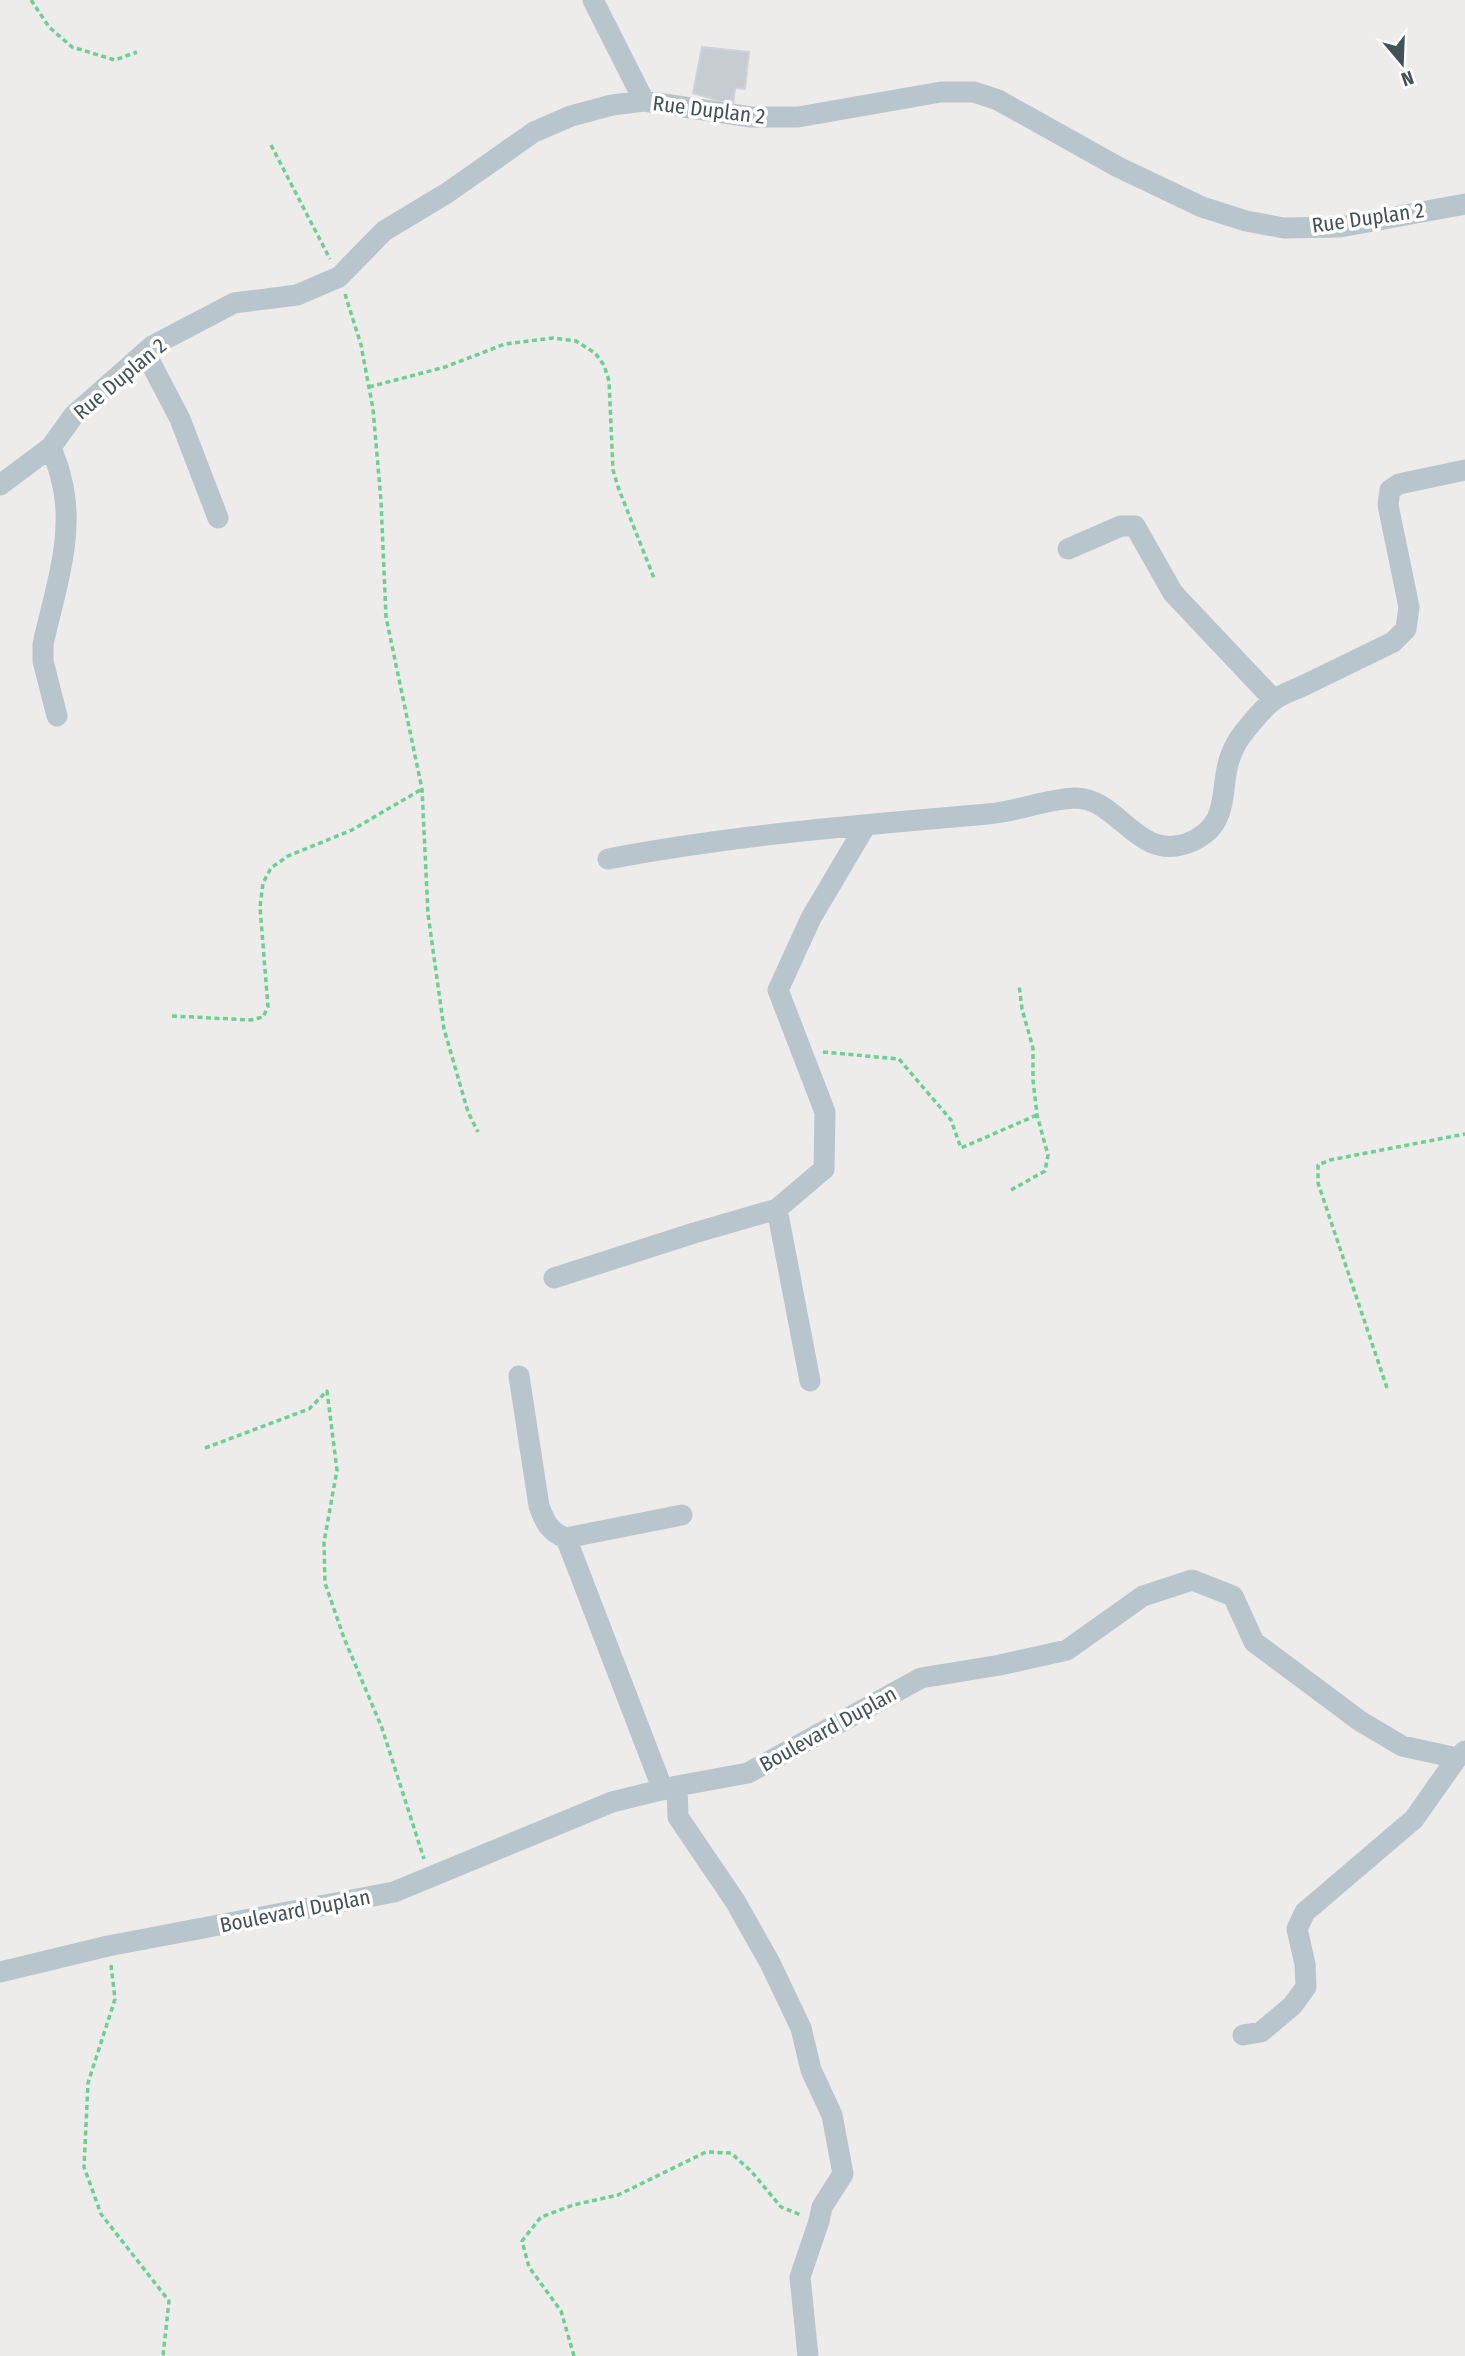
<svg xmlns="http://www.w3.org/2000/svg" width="1465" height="2356" font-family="'Fira Sans Condensed',sans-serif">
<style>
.building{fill:#c7ccd1;stroke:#cfd2d8;stroke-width:2}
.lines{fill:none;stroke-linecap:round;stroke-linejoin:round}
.path{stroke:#6bd093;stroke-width:3.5;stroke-dasharray:5 3.5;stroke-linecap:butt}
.minor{stroke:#b8c5cc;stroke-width:21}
.labels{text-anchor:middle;stroke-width:7;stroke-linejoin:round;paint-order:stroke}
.street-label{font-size:21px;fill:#435159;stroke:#fff}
</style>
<rect width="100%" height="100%" fill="#eeebeb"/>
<path class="building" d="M702 47 749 52 745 89 735 88 733 105 693 93Z"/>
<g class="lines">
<path class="path" d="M31 0 49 27 72 47 115 60 137 52
M271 145 330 259
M345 294 361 345 373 409 381 501 386 617 422 789 428 914 444 1029 468 1112 478 1132
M369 387 445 367 505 344 553 338 576 341 595 353 604 365 609 381 613 470 618 487 654 578
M172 1016 251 1020 263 1017 268 1007 260 907 263 883 271 868 288 856 352 830 422 789
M823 1052 899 1059 951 1120 961 1148 1037 1115
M1011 1190 1045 1171 1048 1155 1037 1115 1033 1080V1048L1022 1009 1019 985
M1387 1388 1318 1183V1165L1330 1160 1465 1134
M205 1448 309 1409 327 1391 337 1470 324 1542 325 1583 344 1638 382 1728 424 1859
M111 1965 115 1999 88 2083 84 2167 101 2214 169 2301 163 2356
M574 2356 561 2311 529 2267 522 2241 541 2217 573 2205 618 2195 706 2152 731 2153 751 2171 781 2207 801 2215"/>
<path class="minor" d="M593 0 644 101
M145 352 180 419 218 518
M51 447C54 457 59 467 61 478 76 533 55 590 43 644V661L57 716
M0 485 51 447 74 415 152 346 234 303 297 295 339 277 384 231 447 193 534 132 571 116 612 105 644 101 751 117H798L941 92H974L998 100 1118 167 1202 207 1246 221 1284 228 1340 227 1465 204
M1068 549 1121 526H1135L1173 593 1274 700
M608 859C733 835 860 825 987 814 1017 812 1045 799 1075 798 1119 798 1137 862 1188 843 1238 823 1214 782 1236 744 1242 733 1263 708 1274 700 1283 693 1297 689 1307 684 1336 670 1364 656 1393 642L1406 629 1409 607 1388 505 1390 490 1399 484 1465 470
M777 1209 810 1381
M554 1278 694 1233 777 1209 824 1169 825 1112 778 990 811 918 866 825
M519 1376 539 1506C545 1522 549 1532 566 1538L663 1790
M566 1538 682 1515
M677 1786 678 1817 735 1901 770 1963 801 2028 811 2070 832 2115 843 2174 822 2207 819 2221 800 2277 808 2356
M0 1972 108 1946 394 1892 612 1802 677 1786 748 1773 921 1678 1000 1665 1067 1650 1143 1596 1192 1580 1233 1596 1254 1642 1360 1721 1402 1746 1457 1758 1465 1751
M1243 2035 1261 2032 1292 2006 1306 1987 1305 1964 1297 1929 1305 1912 1414 1819 1457 1758"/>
</g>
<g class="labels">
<g class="street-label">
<text transform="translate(709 110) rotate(7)" y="7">Rue Duplan 2</text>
<text transform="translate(1368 218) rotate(-8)" y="7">Rue Duplan 2</text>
<text transform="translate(120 379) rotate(-40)" y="7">Rue Duplan 2</text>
<text transform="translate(828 1729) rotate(-29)" y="7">Boulevard Duplan</text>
<text transform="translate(295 1911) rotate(-11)" y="7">Boulevard Duplan</text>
</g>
</g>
<g transform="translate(1402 63) rotate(161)" stroke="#ffffff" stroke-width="5" paint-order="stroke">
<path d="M0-5L12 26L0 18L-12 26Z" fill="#435159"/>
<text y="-10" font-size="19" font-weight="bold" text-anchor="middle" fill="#435159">N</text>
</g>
</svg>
